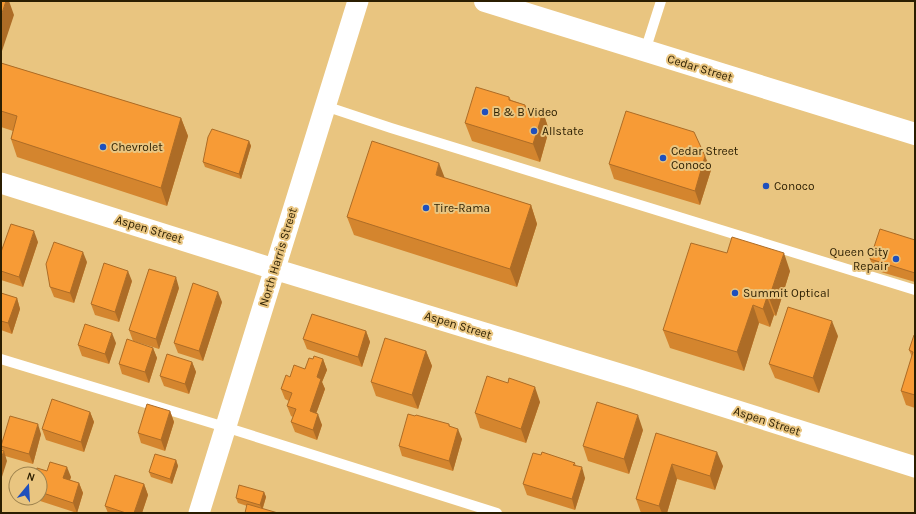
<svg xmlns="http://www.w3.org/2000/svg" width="916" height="514" font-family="Karla,sans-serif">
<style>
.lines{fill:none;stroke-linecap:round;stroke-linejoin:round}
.service{stroke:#fff;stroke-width:10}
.minor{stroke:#fff;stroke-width:21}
.primary{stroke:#fff;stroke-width:22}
.wall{fill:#d4852e}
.shaded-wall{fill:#ad6c26}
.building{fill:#f79b36;stroke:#ad6c26}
.poi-dot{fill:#1f4fbc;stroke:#e9c580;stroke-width:1.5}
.labels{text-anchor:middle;stroke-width:4;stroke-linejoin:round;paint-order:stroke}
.street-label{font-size:12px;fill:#2b1e01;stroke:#e9c580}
.poi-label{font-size:12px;fill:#2b1e01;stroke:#e9c580;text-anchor:start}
</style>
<rect width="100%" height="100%" fill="#e9c580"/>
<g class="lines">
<path class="service" d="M645 51 661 1
M325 106 391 128 915 290
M1 359 225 427 497 513"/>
<path class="minor" d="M1 183 274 269 633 378 915 467
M199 513 358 1"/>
<path class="primary" d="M485 1 915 134"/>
</g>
<path class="wall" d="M1 63 181 118 188 136 167 206 17 157 11 139 13 131 1 127Z
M509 97 511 100 525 105 526 107 543 112 549 130 540 162 472 141 465 123Z
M249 141 251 146 241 179 205 167 203 162Z
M609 164 711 170 700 205 614 179Z
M445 178 531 205 537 224 517 287 354 235 347 217Z
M915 240V282L874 270 870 259Z
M38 242 23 287 1 280V252Z
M727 253 790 271 776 316 774 315 770 327 759 323 744 371 670 348 663 330Z
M87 262 74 303 54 297 50 287Z
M132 281 119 322 95 315 91 304Z
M179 288 159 349 133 341 129 330Z
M1 293 17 298 20 309 12 334 1 330Z
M222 302 203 361 178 353 174 343Z
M366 331 370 342 362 367 307 349 303 339Z
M915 335V408L906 405 901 391 912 357 909 350Z
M838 336 819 393 775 378 769 364Z
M116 343 109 364 82 356 78 345Z
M153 348 157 358 149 383 122 374 119 364Z
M426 351 432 366 418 409 376 396 371 382Z
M313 359H323L327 370 322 382 325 389 316 414 322 425 317 440 295 432 291 422 293 417 291 416 287 406 289 401 285 399 281 389 290 377 305 369Z
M192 362 196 372 189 394 164 386 160 376Z
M508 383 540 402 526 443 480 428 475 413Z
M170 411 174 422 165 451 141 443 138 433Z
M90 412 94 422 84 452 46 440 42 429Z
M449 424 450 427 462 439 453 471 402 456 399 446Z
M643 430 629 474 588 461 583 446Z
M656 433 723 466 715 490 677 479 667 513H641L636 499Z
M41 434 33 464 5 456 7 461 1 446Z
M541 455 575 463 576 466 585 478 575 510 527 495 523 484Z
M176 460 178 466 172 484 151 477 149 472Z
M47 471 71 477 70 480 79 483 83 493 77 513 34 499 33 498H40V474Z
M144 484 148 495 142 513H108L105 506Z
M264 492 266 497 263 508 247 506 238 503 236 498Z"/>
<path class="shaded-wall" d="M6 1H9L14 15 1 54V16Z
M543 112 549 130 540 162 533 144Z
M181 118 188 136 167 206 161 188Z
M249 141 251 146 241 179 239 174Z
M705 156 711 170 700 205 695 191Z
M439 163 446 181 436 175Z
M531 205 537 224 517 287 510 269Z
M34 231 38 242 23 287 19 277Z
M83 252 87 262 74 303 70 293Z
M784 253 790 271 776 316 769 298Z
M128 271 132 281 119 322 115 312Z
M176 277 179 288 159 349 156 339Z
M218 292 222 302 203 361 199 351Z
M767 297 774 315 770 327 763 309Z
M17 298 20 309 12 334 8 323Z
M753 305 759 323 744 371 737 352Z
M832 321 838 336 819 393 813 378Z
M366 331 370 342 362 367 358 357Z
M112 333 116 343 109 364 105 354Z
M153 348 157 358 149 383 145 372Z
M426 351 432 366 418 409 412 395Z
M323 359 327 370 322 382 325 389 313 422 310 411 317 377Z
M192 362 196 372 189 394 185 384Z
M535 387 540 402 526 443 521 429Z
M170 411 174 422 165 451 161 440Z
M90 412 94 422 84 452 81 442Z
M318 414 322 425 317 440 313 430Z
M638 415 643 430 629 474 624 459Z
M38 424 41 434 33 464 29 454Z
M458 429 462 439 453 471 449 461Z
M4 451 7 461 1 480V458Z
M717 452 723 466 715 490 710 476Z
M176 460 178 466 172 484 170 479Z
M672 464 677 479 667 513H662L659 506Z
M67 467 71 477 67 488 63 478Z
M582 467 585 478 575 510 572 499Z
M79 483 83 493 77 513 73 503Z
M144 484 148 495 142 513H134Z
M264 492 266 497 262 510 260 505Z"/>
<path class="building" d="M1 1H6L1 16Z
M1 63 181 118 161 188 11 139 17 116 1 111Z
M476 87 509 97V100L525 105V107L543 112 533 144 465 123Z
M626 111 694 132 705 156 695 191 609 164Z
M212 129 249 141 239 174 203 162 208 137Z
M372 141 439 163 436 175 531 205 510 269 347 217Z
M11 224 34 231 19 277 1 271V252Z
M880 229 915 240V273L870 259Z
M732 237 784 253 769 298 767 297 763 309 753 305 737 352 663 330 691 243 727 253Z
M54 242 83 252 70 293 50 287 46 264Z
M104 263 128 271 115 312 91 304Z
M149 269 176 277 156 339 129 330Z
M193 283 218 292 199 351 174 343Z
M1 293 17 298 8 323 1 321Z
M788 307 832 321 813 378 769 364Z
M312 314 366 331 358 357 303 339Z
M85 324 112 333 105 354 78 345Z
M914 335H915V395L901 391 913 352 909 350Z
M385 338 426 351 412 395 371 382Z
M127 339 153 348 145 372 119 364Z
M167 354 192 362 185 384 160 376Z
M314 356 323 359 317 377 321 379 310 411 318 414 313 430 291 422 296 409 287 406 292 393 281 389 286 375 290 377 294 365 305 369 309 358 313 359Z
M487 376 508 383 509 378 535 387 521 429 475 413Z
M52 399 90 412 81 442 42 429Z
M597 402 638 415 624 459 583 446Z
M147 404 170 411 161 440 138 433Z
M408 414 415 416 416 415 449 424V426L458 429 449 461 399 446Z
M10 416 38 424 29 454 1 446Z
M656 433 717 452 710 476 672 464 659 506 636 499Z
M1 450 4 451 1 458Z
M542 452 575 463 573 465 582 467 572 499 523 484 533 453 541 455Z
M155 454 176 460 170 479 149 472Z
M50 462 67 467 63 478 79 483 73 503 40 492V474H35L37 468 47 471Z
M115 475 144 484 134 513H126L105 506Z
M239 485 264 492 260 505 236 498Z
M247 504 278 513H245Z"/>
<g class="poi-dot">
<circle cx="485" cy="112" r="4"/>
<circle cx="534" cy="131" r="4"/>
<circle cx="103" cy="147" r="4"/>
<circle cx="663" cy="158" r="4"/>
<circle cx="766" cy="186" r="4"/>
<circle cx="426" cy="208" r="4"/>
<circle cx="896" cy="259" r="4"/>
<circle cx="735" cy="293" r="4"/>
</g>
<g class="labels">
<g class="street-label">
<text transform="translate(700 68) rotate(17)" y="4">Cedar Street</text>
<text transform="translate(149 229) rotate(17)" y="4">Aspen Street</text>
<text transform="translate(278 257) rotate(-73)" y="4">North Harris Street</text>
<text transform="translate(458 325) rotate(17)" y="4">Aspen Street</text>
<text transform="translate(767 421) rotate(18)" y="4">Aspen Street</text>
</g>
<g class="poi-label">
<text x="493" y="116">B &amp; B Video</text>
<text x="542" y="135">Allstate</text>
<text x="111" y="151">Chevrolet</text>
<text x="671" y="155">Cedar Street<tspan x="671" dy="14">Conoco</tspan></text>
<text x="774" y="190">Conoco</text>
<text x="434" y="212">Tire-Rama</text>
<text x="888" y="256" text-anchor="end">Queen City<tspan x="888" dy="14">Repair</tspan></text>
<text x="743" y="297">Summit Optical</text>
</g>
</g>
<rect width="916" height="514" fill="none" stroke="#2b1e01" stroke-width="4"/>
<g transform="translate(28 486) rotate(18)"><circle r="19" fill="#e9c580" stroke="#9d824d"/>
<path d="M0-3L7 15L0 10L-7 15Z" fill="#1f4fbc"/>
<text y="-6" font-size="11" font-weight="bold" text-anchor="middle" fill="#2b1e01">N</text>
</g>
</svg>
